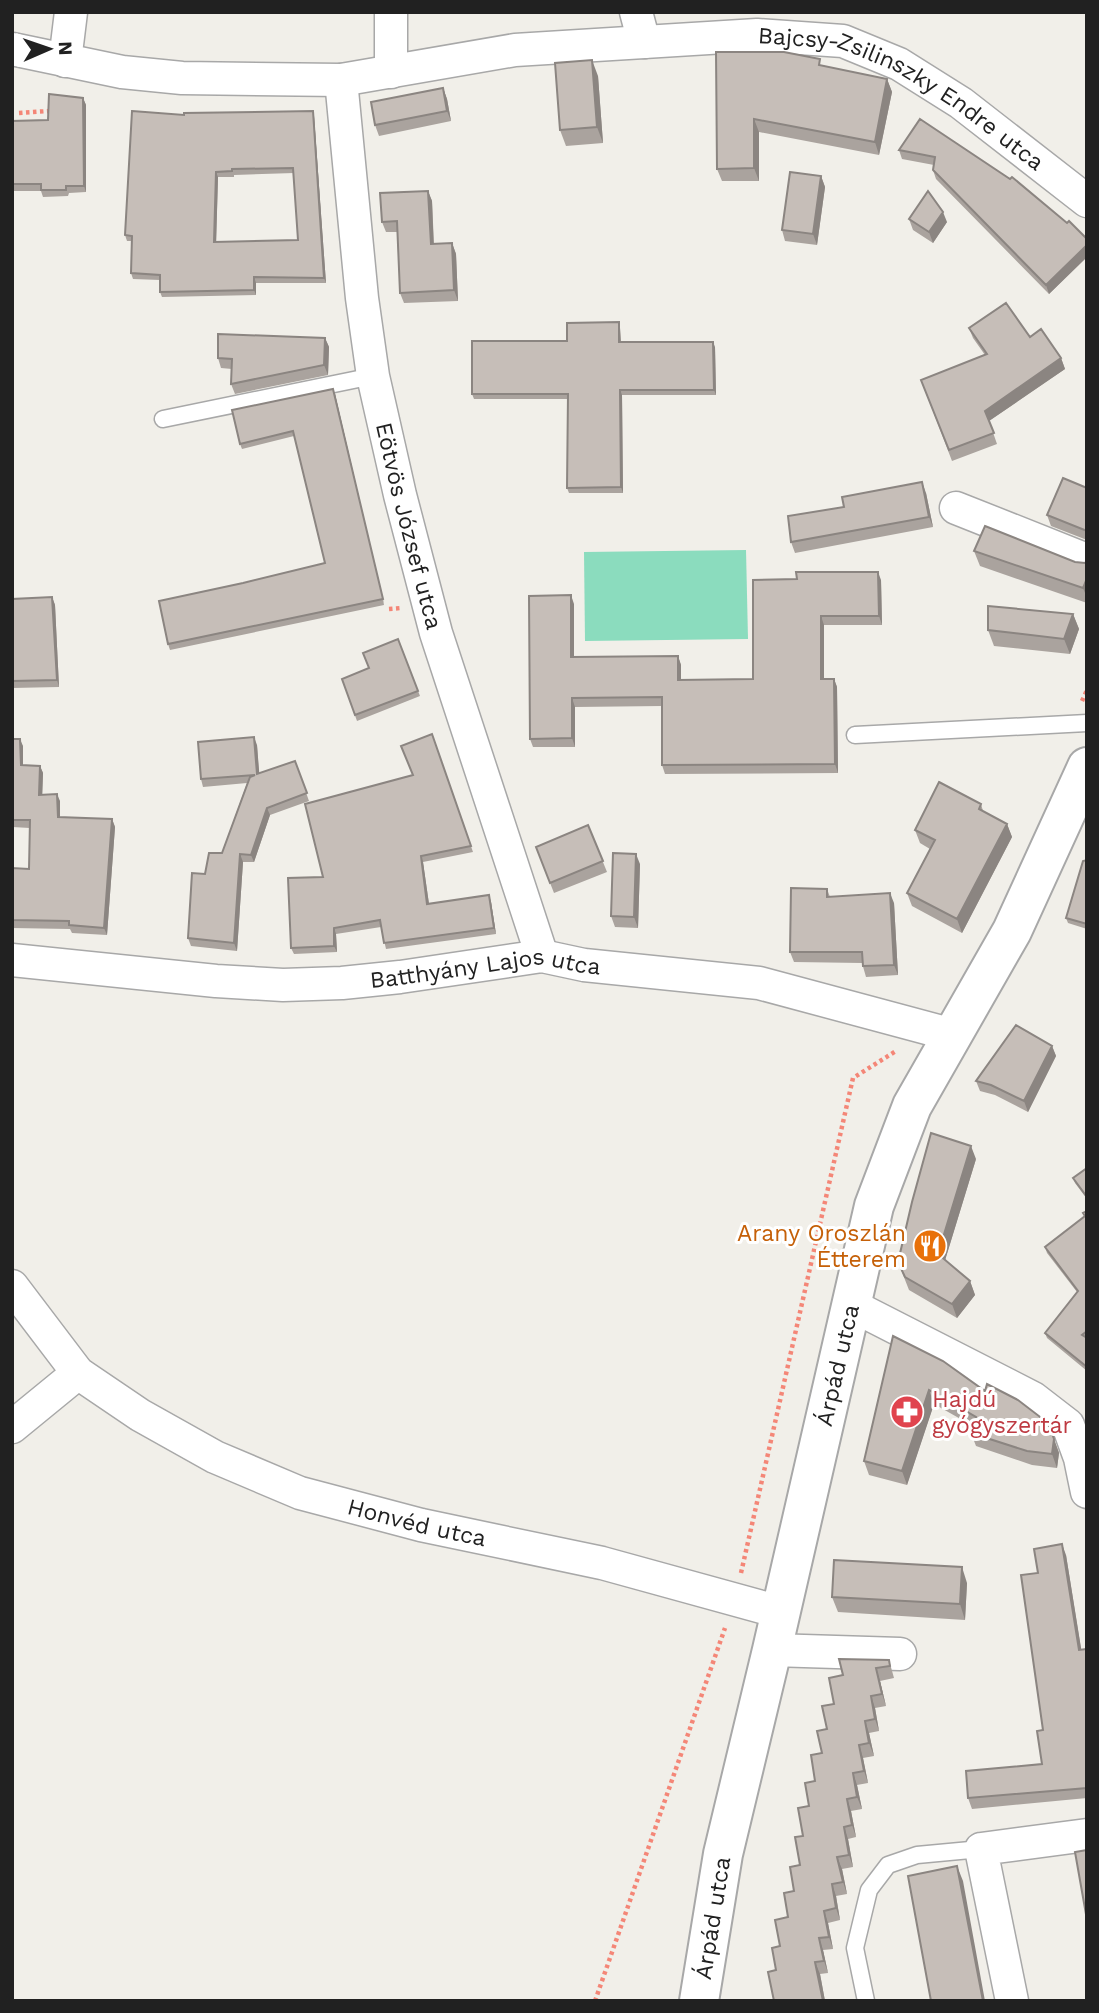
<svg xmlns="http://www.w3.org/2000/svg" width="1099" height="2013" font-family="'Work Sans',sans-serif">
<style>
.pitch{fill:#8bdcbe}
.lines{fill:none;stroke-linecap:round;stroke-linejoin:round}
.service-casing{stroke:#a8a8a8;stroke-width:19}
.minor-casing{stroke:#a8a8a8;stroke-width:35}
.tertiary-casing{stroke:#a8a8a8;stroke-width:42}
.path{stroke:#f48677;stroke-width:4.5;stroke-dasharray:3.5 3.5;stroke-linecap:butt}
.service{stroke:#fff;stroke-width:16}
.minor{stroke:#fff;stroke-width:32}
.tertiary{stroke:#fff;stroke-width:38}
.wall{fill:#aaa39e;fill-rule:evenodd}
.shaded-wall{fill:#8b8581}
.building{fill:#c6beb8;stroke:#8b8581;stroke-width:2;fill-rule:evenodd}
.labels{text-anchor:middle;stroke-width:6;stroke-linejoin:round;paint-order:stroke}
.street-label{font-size:23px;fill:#212121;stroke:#fff}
.food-label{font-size:23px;fill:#c56008;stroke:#fff;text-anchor:end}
.health-label{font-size:23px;fill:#be3a42;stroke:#fff;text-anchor:start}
</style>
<rect width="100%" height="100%" fill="#f1efe9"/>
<path class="pitch" d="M746 550 748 639 585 641 584 552Z"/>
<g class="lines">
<defs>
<path id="service" d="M163 419 373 376
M855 735 1087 723
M866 2001 855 1948 869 1890 888 1865 917 1855 981 1849"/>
<g id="minor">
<path d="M636 12 644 42"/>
<path id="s1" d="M12 49 122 72 182 78 341 80 515 50 757 35 843 41 899 64 961 103 1087 201"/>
<path d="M65 61 71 12"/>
<path d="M391 72V12"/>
<path id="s2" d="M341 80 362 298 373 376 400 495 436 633 542 956"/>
<path d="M956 508 1087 560"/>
<path id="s3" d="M12 960 216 981 283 985 342 983 400 977 542 956 584 965 759 983 953 1035"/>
<path id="s4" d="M12 1286 78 1373 140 1415 215 1457 300 1493 421 1525 602 1563 780 1612"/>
<path d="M851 1305 1033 1398 1068 1425 1080 1458 1087 1492"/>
<path d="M12 1427 78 1373"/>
<path d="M772 1650 900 1654"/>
<path d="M1012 2001 981 1849 1087 1835"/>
</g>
<g id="tertiary">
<path id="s5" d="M699 2001 723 1854 772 1650 874 1206 912 1106 1012 931 1087 767"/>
</g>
</defs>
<use href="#service" class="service-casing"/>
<use href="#minor" class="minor-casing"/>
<use href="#tertiary" class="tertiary-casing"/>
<path class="path" d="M19 113 49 111
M389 609 401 608
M1082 701 1087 690
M741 1573 853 1078 896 1051
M595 2001 725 1628"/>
<use href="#service" class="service"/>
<use href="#minor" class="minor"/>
<use href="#tertiary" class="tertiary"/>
</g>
<path class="wall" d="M716 52 823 66 887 79 892 92 879 155 759 132V181H722L717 169Z
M598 76 603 143 566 146 560 130Z
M443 88 447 99 451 121 379 136 375 125Z
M83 98 86 105V192L69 193 68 196 43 197 41 191H12V121L48 120Z
M313 111 314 116 326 283H256V295L162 297 160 292V280L133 279 131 273 132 241H127L125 235 184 115ZM294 173 298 240 216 242 218 177H234V175Z
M920 119 1087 239V257L1049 294 936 179 933 170 934 165 902 159 899 150Z
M821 176 825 187 817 245 785 241 782 230Z
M428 191 432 201 434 244 452 243 456 254 458 301 404 303 400 293 397 232H386L382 222Z
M909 219 947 222 933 243 913 230Z
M619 322 620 328 621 342 715 347 716 395H622L623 493H569L567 488 568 399H474L472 394 567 341Z
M969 328 1030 337 1061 358 1065 369 989 421 997 444 952 461 921 380 985 355 973 338Z
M325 338 329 347 328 375 235 394 231 384 232 369 221 368 218 358Z
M335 394 384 605 170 650 168 644 243 583 325 563 294 436 242 449 240 444Z
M1087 488V540L1051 526 1047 515Z
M926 493 933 527 795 553 791 542 844 507Z
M974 551 1075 562 1085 563 1087 561V603L980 566Z
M753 580H881L882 625H824V679H834L837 687 838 773 665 774 662 765V706L575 707V747H533L530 739 574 604V657L678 656 681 665V680L753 679Z
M52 597 55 605 59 687 12 688V599Z
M1073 614 1079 629 1070 654 994 646 988 630Z
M398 639 420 696 357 721 342 679 369 668Z
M432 734 473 852 423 862 429 904 491 902 496 934 386 949 381 927 336 934 337 952 294 954 291 948 323 877 413 775Z
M12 739 23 746V765L40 766 43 773 42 795 60 801V817L112 819 115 827 107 935 72 933 70 929 12 928V868L29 869 30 828 12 827Z
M257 745 259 774 295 761 309 801 270 815 254 862H243L237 951 191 946 188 938 205 874 222 853 247 783 203 787 201 779Z
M981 804 983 811 1007 824 1012 837 962 933 912 906 907 893 930 849 920 843 915 830Z
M588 825 607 872 554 893 536 847Z
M1087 860V929L1068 923 1066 918Z
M640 864 638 928 615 927 611 916Z
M827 889 830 897 894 903 898 975 866 977 862 963 794 962 790 952Z
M1052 1046 1056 1056 1028 1112 995 1095 980 1091 976 1081Z
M976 1159 945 1260 970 1281 975 1295 957 1318 909 1290 898 1262Z
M1087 1168V1199L1075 1183 1073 1178Z
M1087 1211V1371L1047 1338 1045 1333 1077 1292 1047 1253 1045 1247 1084 1217 1083 1213Z
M893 1336 985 1391 1048 1423 1059 1453 1057 1468 1032 1465 976 1446 971 1433 973 1426 934 1404 907 1485 869 1475 864 1461Z
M1066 1555 1081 1649H1087V1798L972 1809 968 1798 1042 1764 1043 1730 1038 1573Z
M967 1583 965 1620 838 1612 832 1597Z
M889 1660 894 1678 880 1681 886 1706 875 1708 879 1731 869 1733 874 1756 863 1758 868 1783 857 1785 862 1809 851 1811 856 1837 848 1839 853 1867 842 1869 847 1894 836 1896 840 1920 828 1923 833 1949 823 1950 828 1973 820 1974 825 2001H774L780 1946 788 1917 800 1865 803 1836 827 1729 843 1675Z"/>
<path class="shaded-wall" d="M592 60 598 76 603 143 597 127Z
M887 79 892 92 879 155 875 142Z
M443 88 447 99 451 121 447 111Z
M83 98 86 105V192L84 186Z
M313 111 314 116 326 283 324 278Z
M754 119 759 132V181L754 168Z
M216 172 218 177 216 247 214 242Z
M821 176 825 187 817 245 813 234Z
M428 191 432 201 434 255 431 244Z
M943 212 947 222 933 243 929 232Z
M452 243 456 254 458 301 454 290Z
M1087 245V257L1049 294 1046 285Z
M254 277 256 283V295L254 290Z
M619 322 620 328 621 348 619 342Z
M325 338 329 347 328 375 324 365Z
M713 342 715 347 716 395 714 390Z
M1061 358 1065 369 989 421 985 411Z
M333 389 335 394 384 605 383 599Z
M620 390 622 395 623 493 621 487Z
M922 482 926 493 933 527 929 517Z
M878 572 881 580 882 625 879 616Z
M1087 578V598L1083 588Z
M571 595 574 604V665L571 657Z
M52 597 55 605 59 687 57 680Z
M1073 614 1079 629 1070 654 1064 639Z
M821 616 824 625V688L821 679Z
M678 656 681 665V689L678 680Z
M834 679 837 687 838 773 835 764Z
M572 698 575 707V747L572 738Z
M254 737 257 745 260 782 257 774Z
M20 739 23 746V772L21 765Z
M40 766 43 773 42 803 39 795Z
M57 794 60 801V824L58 817Z
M267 808 270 815 254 862 251 855Z
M112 819 115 827 107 935 104 928Z
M1007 824 1012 837 962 933 957 919Z
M240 854 243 862 237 951 234 943Z
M636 854 640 864 638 928 634 917Z
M421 856 423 862 430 911 427 904Z
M890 893 894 903 898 975 894 965Z
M489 895 491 902 496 934 494 928Z
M334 928 336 934 337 952 334 946Z
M1052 1046 1056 1056 1028 1112 1024 1101Z
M971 1146 976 1159 943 1267 938 1254Z
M970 1281 975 1295 957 1318 952 1304Z
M929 1390 934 1404 907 1485 902 1471Z
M1054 1439 1059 1453 1057 1468 1052 1454Z
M1062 1544 1066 1555 1083 1660 1079 1650Z
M962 1567 967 1583 965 1620 960 1604Z
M876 1668 880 1681 886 1706 882 1694Z
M871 1696 875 1708 879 1731 875 1719Z
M865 1721 869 1733 874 1756 869 1743Z
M859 1745 863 1758 868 1783 864 1771Z
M853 1773 857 1785 862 1809 857 1797Z
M847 1799 851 1811 856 1837 852 1825Z
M844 1827 848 1839 853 1867 849 1855Z
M837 1857 842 1869 847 1894 843 1882Z
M957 1866 963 1881 985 2001H983Z
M832 1884 836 1896 840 1920 836 1908Z
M824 1911 828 1923 833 1949 829 1937Z
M819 1938 823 1950 828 1973 824 1961Z
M815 1962 820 1974 825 2001H823Z"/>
<path class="building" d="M716 52H784L820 59 819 65 887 79 875 142 754 119V168L717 169Z
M592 60 597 127 560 130 555 63Z
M443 88 447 111 375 125 371 102Z
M49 94 83 98 84 186H66V190H41V184H12V121L48 120Z
M132 111 184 115V113L313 111 324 278 254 277V290L160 292V275L131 273 132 236 125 235ZM293 168 298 240 214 242 216 172 232 171V169Z
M920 119 1010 179 1012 177 1067 223 1069 221 1087 239V245L1046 285 933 170 935 157 899 150Z
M790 172 821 176 813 234 782 230Z
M428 191 431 244 452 243 454 290 400 293 397 221 382 222 380 193Z
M928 191 943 212 929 232 909 219Z
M1006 303 1030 337 1041 329 1061 358 985 411 994 433 949 450 921 380 987 354 969 328Z
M619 322V342H713L714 390H620L621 487 567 488 568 394H472V341H567V323Z
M218 334 325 338 324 365 231 384 232 359 218 358Z
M333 389 383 599 168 644 159 601 243 583 325 563 293 431 240 444 232 410Z
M1063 478 1087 488V531L1047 515Z
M922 482 929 517 791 542 788 516 844 507 842 497Z
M985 526 1075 562 1085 563 1087 561V578L1083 588 974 551Z
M796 572H878L879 616H821V679H834L835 764 662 765V697L572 698V738L530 739 529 596 571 595V657L678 656V680L753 679V580L797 579Z
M52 597 57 680 12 681V599Z
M988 606 1073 614 1064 639 988 630Z
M398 639 418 691 355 715 342 679 369 668 363 653Z
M432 734 471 846 421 856 427 904 489 895 494 928 384 943 380 920 334 928V946L291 948 288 878 323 877 305 804 413 775 401 746Z
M254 737 257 774 295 761 307 793 267 808 251 855 240 854 234 943 188 938 192 873 205 874 209 853H222L250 777 255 775 201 779 198 742Z
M12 739H20L21 765 40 766 39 795 57 794 58 817 112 819 104 928 69 925V921L12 920V868L29 869 30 820H12Z
M939 782 981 804 979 809 1007 824 957 919 907 893 935 840 915 830Z
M588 825 603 861 550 883 536 847Z
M613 853 636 854 634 917 611 916Z
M1087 860V924L1066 918 1083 861Z
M791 888 827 889V897L890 893 894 965 863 966 862 952H790Z
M1016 1025 1052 1046 1024 1101 991 1085 976 1081Z
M931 1133 971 1146 938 1254 970 1281 952 1304 905 1277 898 1262 912 1202Z
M1087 1168V1197L1073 1178Z
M1087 1211V1331L1082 1335 1087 1338V1367L1045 1333 1078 1291 1045 1247 1085 1216 1083 1213Z
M893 1336 943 1361 985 1391 987 1384 1018 1400 1048 1423 1054 1439 1052 1454 1027 1451 971 1433 976 1417 929 1390 902 1471 864 1461Z
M1062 1544 1079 1650 1087 1649V1788L968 1798 966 1771 1042 1764 1037 1731 1043 1730 1021 1575 1038 1573 1034 1549Z
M834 1560 962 1567 960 1604 832 1597Z
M839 1659 889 1660 890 1666 876 1668 882 1694 871 1696 875 1719 865 1721 869 1743 859 1745 864 1771 853 1773 857 1797 847 1799 852 1825 844 1827 849 1855 837 1857 843 1882 832 1884 836 1908 824 1911 829 1937 819 1938 824 1961 815 1962 823 2001H774L768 1972 776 1970 772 1948 780 1946 775 1920 788 1917 784 1893 794 1891 790 1867 800 1865 795 1837 803 1836 798 1808 809 1806 805 1783 815 1781 811 1755 822 1753 817 1731 827 1729 822 1706 834 1704 829 1678 843 1675Z
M1087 1850V1920L1075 1852Z
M957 1866 983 2001H931L908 1876Z"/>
<defs>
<symbol id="restaurant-disc" viewBox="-11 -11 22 22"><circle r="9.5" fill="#e8710a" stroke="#fff"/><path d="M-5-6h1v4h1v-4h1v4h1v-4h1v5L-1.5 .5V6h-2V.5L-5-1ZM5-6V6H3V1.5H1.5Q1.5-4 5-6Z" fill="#fff"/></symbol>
<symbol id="pharmacy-disc" viewBox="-11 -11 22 22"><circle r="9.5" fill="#e0444e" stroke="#fff"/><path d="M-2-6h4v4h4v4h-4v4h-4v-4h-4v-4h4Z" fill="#fff"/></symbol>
</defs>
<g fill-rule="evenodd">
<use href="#restaurant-disc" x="911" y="1227" width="38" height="38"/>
<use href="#pharmacy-disc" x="888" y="1393" width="38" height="38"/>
</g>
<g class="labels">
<g class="street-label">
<text dy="8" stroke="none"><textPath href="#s1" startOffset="912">Bajcsy-Zsilinszky Endre utca</textPath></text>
<text dy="8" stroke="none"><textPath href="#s2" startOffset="452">Eötvös József utca</textPath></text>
<text dy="8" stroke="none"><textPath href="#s3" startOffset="476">Batthyány Lajos utca</textPath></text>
<text dy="8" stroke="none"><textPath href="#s5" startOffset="651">Árpád utca</textPath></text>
<text dy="8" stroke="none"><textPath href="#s4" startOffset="483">Honvéd utca</textPath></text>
<text dy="8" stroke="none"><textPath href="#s5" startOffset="84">Árpád utca</textPath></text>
</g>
<g class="food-label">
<text x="906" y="1241">Arany Oroszlán<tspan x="906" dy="26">Étterem</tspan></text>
</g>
<g class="health-label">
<text x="932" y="1407">Hajdú<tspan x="932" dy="26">gyógyszertár</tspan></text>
</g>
</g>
<rect width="1099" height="2013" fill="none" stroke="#212121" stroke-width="28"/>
<g transform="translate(49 49) rotate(88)" stroke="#ffffff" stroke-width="5" paint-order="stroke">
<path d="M0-5L12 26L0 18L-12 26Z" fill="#212121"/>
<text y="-10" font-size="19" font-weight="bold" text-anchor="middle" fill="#212121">N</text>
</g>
</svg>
